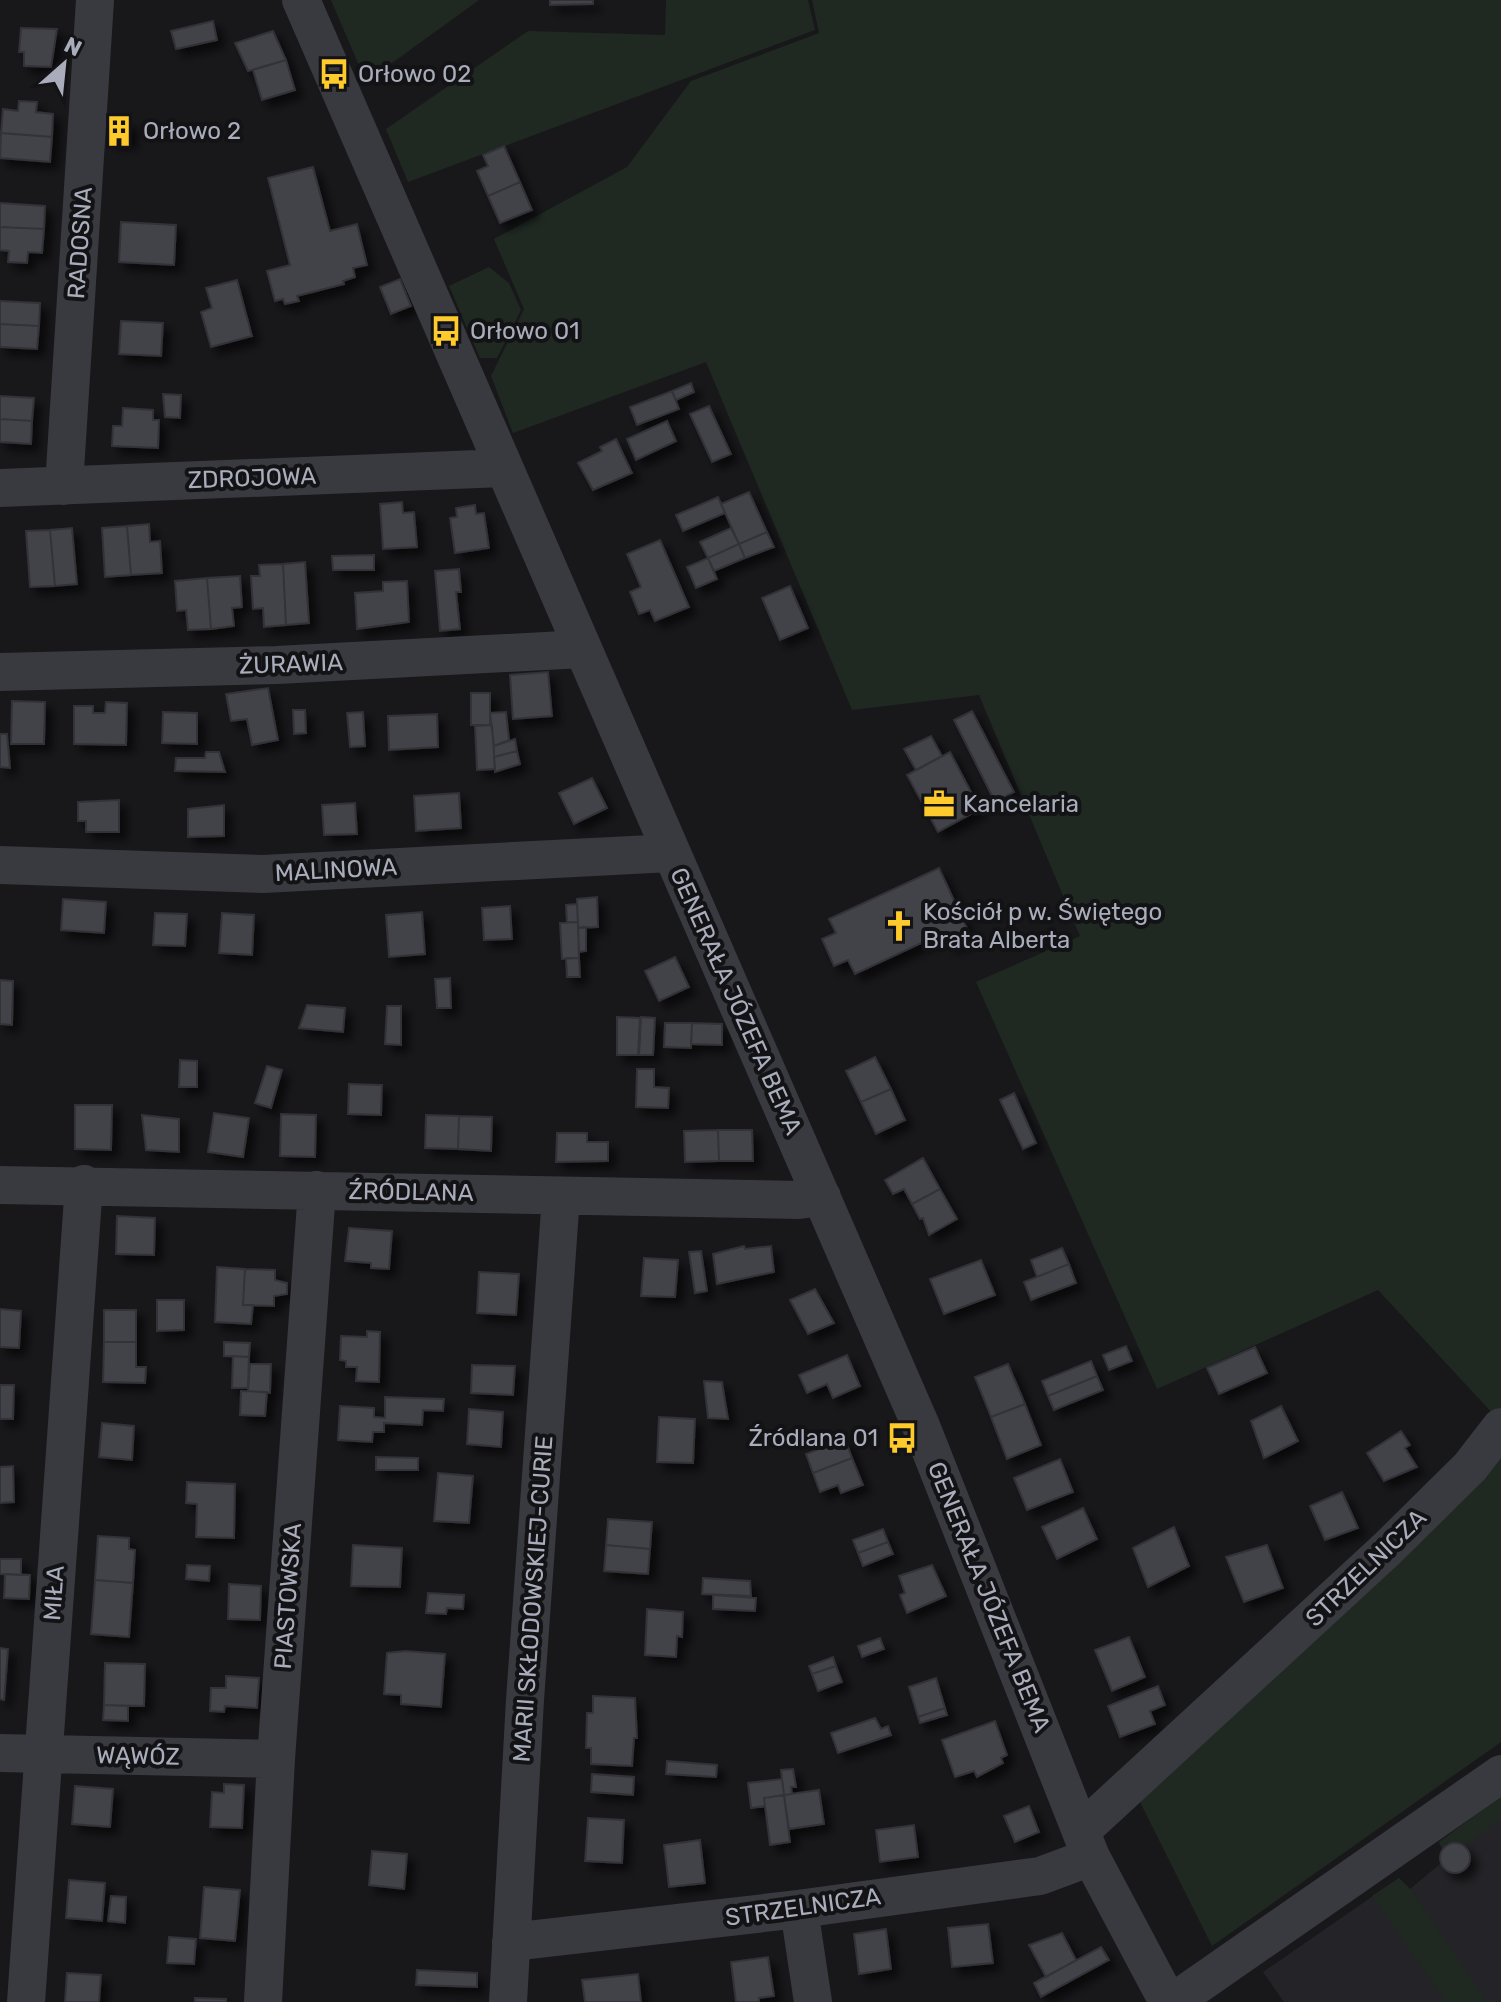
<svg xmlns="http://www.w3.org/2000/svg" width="1501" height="2002" font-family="Rubik,sans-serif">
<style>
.built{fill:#242428}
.green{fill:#1f2922}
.building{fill:#424248;stroke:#323237;stroke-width:2;filter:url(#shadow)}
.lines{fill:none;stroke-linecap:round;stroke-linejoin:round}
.minor{stroke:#393940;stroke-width:38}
.labels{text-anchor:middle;stroke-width:8;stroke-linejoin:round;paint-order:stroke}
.poi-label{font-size:24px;fill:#a9adbb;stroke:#131316;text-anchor:start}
.street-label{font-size:24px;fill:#a9adbb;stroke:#131316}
</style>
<defs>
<filter id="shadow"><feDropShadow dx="7" dy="7" stdDeviation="4" flood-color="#0009"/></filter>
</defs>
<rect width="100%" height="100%" fill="#18181b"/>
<path class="built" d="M1501 1797V2002H1284L1263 1972 1399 1878 1410 1889 1440 1864 1442 1848 1439 1842Z"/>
<path class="green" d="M331 0H479L366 82Z
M666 0H808L815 30 408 182 386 129 528 31 665 35Z
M812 0H1501V1408L1496 1417 1378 1290 1157 1389 976 982 1080 936 979 695 852 710 706 362 513 433 491 376 524 309 494 239 627 167 691 81 819 33Z
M489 267 509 283 521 310 497 358H480L449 286Z
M1501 1457V1742L1212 1946 1140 1802Z
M1501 1797V1819L1464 1846 1449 1843 1442 1848 1439 1842Z
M1399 1878 1410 1889 1488 2002H1446L1372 1896Z"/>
<path class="building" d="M550 0H593V4L550 5Z
M213 21 217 40 176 49 171 31Z
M21 28 57 29 51 67 24 66V52H19Z
M273 31 286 60 248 71 235 43Z
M286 60 295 90 262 100 253 70Z
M19 101 37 102 36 112 53 114 52 137 1 133 3 109 18 111Z
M109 121 130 122 129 142 109 141Z
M1 133 52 137 50 162 0 158Z
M504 146 520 182 488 196 477 171 488 166 483 155Z
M313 167 330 231 357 224 367 265 353 268 355 277 343 281 344 284 297 296 299 301 285 304 283 299 275 301 267 271 290 265 268 178Z
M520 182 532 210 500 223 488 196Z
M0 203 45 206 44 229 0 227Z
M121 222 176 225 174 265 119 262Z
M0 227 44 229 42 253 28 252 27 263 8 262 9 251 0 250Z
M400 279 411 306 391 314 380 287Z
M237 280 252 336 211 347 201 312 212 308 206 288Z
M0 301 40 303 39 326 0 324Z
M121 321 163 323 161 356 119 354Z
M0 324 39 326 37 349 0 347Z
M691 383 694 392 676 400 672 391Z
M672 391 679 409 637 425 630 407Z
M163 394 181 395 180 418 165 417Z
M0 396 34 398 32 421 0 419Z
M709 406 731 454 712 462 690 414Z
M123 408 153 410V420H159L158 448 112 446 113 426H122Z
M0 419 32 421 31 444 0 442Z
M667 421 676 441 636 460 627 439Z
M616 439 632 473 593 490 578 463 602 451 600 447Z
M749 492 767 532 739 544 721 504Z
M718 497 725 513 683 531 676 515Z
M402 502 403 513 414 512 417 547 383 549 380 504Z
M475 505 476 514 484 513 489 548 455 553 450 518 457 517 456 508Z
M149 524 150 542 160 541 162 573 131 575 127 526Z
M127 526 131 575 105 577 102 528Z
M72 528 77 584 55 586 50 530Z
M731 528 739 544 708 558 700 542Z
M50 530 55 586 30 587 26 531Z
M767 532 774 547 745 558 739 544Z
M660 540 689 607 655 621 650 610 639 614 630 592 641 587 627 554Z
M739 544 745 558 714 571 708 558Z
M374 555V570H333L332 556Z
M708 558 717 579 696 588 687 567Z
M305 562 309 623 286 625 283 564Z
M283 564 286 625 264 627 263 608 253 609 251 576H260L259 565Z
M459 569 461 592H456L460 629 440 631 435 571Z
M240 576 242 607 232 608 234 626 211 629 207 578Z
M207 578 211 629 188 630 186 610 177 611 175 581Z
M407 581 409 622 357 629 355 593 383 591V582Z
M790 586 808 628 780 640 762 598Z
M548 672 552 716 513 719 510 675Z
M268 688 278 740 252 745 247 719 231 721 226 694Z
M471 693H490V725H471Z
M12 701 45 702 44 744H11Z
M106 702 127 703 126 745 74 744V706H93V713H105Z
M293 710H305L306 733 294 734Z
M972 711 1014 792 995 802 954 720Z
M163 712 197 713V744L162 743Z
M363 712 365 746 350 747 347 713Z
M506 712 509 740 494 746 490 713Z
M437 714 438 747 389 750 388 716Z
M492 725 495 769 477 770 475 726Z
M0 734H7L10 768 0 767Z
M931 736 942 756 916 770 904 749Z
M515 739 517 751 494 757V746Z
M517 751 520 764 495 772 494 757Z
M206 752H219L225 772 175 771 176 758H205Z
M950 752 980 809 938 832 907 775Z
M592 778 607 808 574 824 559 793Z
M459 793 461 828 416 831 414 796Z
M119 800V832H86V821H78V802Z
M355 803 357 834 324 835 322 805Z
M224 805V836L188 837V809Z
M939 868 971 937 951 946 945 932 855 974 848 960 834 966 822 939 836 933 829 919Z
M597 897 598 927 578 928 577 899Z
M63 899 106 902 104 933 61 930Z
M577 904 578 922H567L566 905Z
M510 906 512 939 484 940 482 908Z
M422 912 425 954 389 957 386 915Z
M155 913 187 914 185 946 153 945Z
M222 913 254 915 252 955 219 953Z
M578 922 579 958 562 959 560 923Z
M586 927V951L579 952 578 928Z
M675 957 689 987 659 1001 645 971Z
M566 958H579L580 977H567Z
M450 978 451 1008H437L435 979Z
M0 980 13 981 12 1025 0 1024Z
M307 1005 345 1008 343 1032 299 1028Z
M387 1006H401V1045L385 1044Z
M617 1017 640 1018 638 1055H617Z
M641 1017 655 1018 653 1055H639Z
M665 1023H692L691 1048 664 1047Z
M692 1023 722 1024V1045L691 1044Z
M875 1057 891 1089 861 1102 846 1071Z
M180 1060 197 1061V1087H179Z
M267 1066 282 1070 271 1108 255 1103Z
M637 1069H654V1087L669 1088 668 1108 636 1107Z
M349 1084 382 1085 381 1115 348 1114Z
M891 1089 905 1120 876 1134 861 1102Z
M1014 1093 1036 1143 1023 1149 1000 1100Z
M75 1105H112L111 1150 75 1149Z
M214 1113 249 1118 243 1157 208 1152Z
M281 1114 316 1115 315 1157 280 1156Z
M142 1115 179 1119V1152L146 1150Z
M426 1115 459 1116 458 1149 425 1148Z
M459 1116 492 1117 491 1151 458 1149Z
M718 1130H752L753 1161H719Z
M718 1130 719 1161 685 1162 684 1131Z
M557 1133H587V1142H608V1161L556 1162Z
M923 1158 940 1189 912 1204 904 1189 893 1194 885 1180Z
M940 1189 957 1219 929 1235 923 1218 920 1219 912 1204Z
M117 1216 155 1218 154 1255 116 1254Z
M349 1228 392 1231 389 1269 371 1268V1263L345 1261Z
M744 1246 745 1249 771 1246 774 1272 717 1284 713 1254Z
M1062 1248 1069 1264 1037 1277 1031 1260Z
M701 1251 707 1291 695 1293 689 1252Z
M644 1258 678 1260 675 1297 641 1296Z
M981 1260 995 1295 944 1314 930 1279Z
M1069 1264 1076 1283 1031 1300 1024 1282Z
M217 1267 245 1269 243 1305H253L251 1324 215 1322Z
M245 1269 275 1270V1280L287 1283V1294L274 1296V1306L243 1305Z
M479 1272 519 1274 516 1315 477 1313Z
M815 1289 834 1323 808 1334 790 1300Z
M157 1300H184V1330L157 1331Z
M0 1309 21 1311 19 1348 0 1347Z
M104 1310H136V1342H104Z
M367 1331 380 1332 379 1382 356 1381 357 1367H346V1361L340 1360 341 1336 367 1337Z
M104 1342H136V1367H146L145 1383 103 1382Z
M224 1342 250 1343 249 1357 224 1356Z
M1126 1346 1132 1361 1109 1370 1103 1355Z
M1255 1347 1267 1373 1219 1394 1207 1368Z
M847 1355 860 1386 833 1398 827 1384 807 1393 799 1375Z
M233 1356 249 1357 248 1388H232Z
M1091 1361 1097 1376 1048 1396 1042 1381Z
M250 1364H271L270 1393 248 1391Z
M1008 1364 1025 1404 991 1417 975 1377Z
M472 1365 515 1366 513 1395 471 1393Z
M1097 1376 1103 1390 1054 1410 1048 1396Z
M704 1381 722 1382 728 1419 708 1418Z
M0 1385H14L13 1419H0Z
M241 1391 267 1392 265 1416 240 1415Z
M385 1397 444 1399 443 1411 423 1410 422 1425 384 1423V1432H373L372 1442 338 1440 340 1406 374 1408V1417L385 1418Z
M1025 1404 1041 1445 1007 1459 991 1417Z
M1281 1406 1298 1441 1264 1458 1251 1421Z
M469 1409 503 1412 501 1447 467 1444Z
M659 1417 695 1419 693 1463 657 1462Z
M102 1423 134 1426 132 1460 99 1457Z
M1401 1431 1410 1445 1405 1448 1417 1467 1384 1481 1367 1453Z
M845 1439 852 1458 813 1473 806 1454Z
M376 1457 418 1458V1470H376Z
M852 1458 863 1485 841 1493 838 1485 820 1492 813 1473Z
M1060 1459 1073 1492 1027 1510 1014 1478Z
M13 1466 14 1502 0 1503V1467Z
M438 1473 473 1476 469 1523 434 1521Z
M187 1482 235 1484 234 1538 196 1537 197 1504 186 1503Z
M1342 1492 1358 1528 1325 1540 1310 1506Z
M1083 1508 1097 1539 1057 1559 1042 1527Z
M608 1519 652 1522 650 1549 606 1545Z
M1174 1527 1189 1566 1148 1587 1133 1548Z
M883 1529 888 1542 858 1553 853 1540Z
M98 1536 129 1538V1549L135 1550 133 1583 95 1580Z
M888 1542 893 1554 863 1566 858 1553Z
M353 1545 402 1548 400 1587 351 1586Z
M606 1545 650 1549 648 1574 604 1571Z
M1267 1545 1283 1588 1244 1602 1226 1557Z
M0 1559H21V1575L0 1574Z
M187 1565 210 1566 209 1581 186 1579Z
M932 1565 946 1596 907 1613 900 1595 905 1593 899 1576Z
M5 1574 30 1575 29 1599 4 1598Z
M703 1578 750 1581 751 1596 702 1594Z
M95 1580 133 1583 129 1637 91 1634Z
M229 1584 261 1586 260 1620 228 1619Z
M428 1593 464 1595 463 1609 447 1608 446 1614 426 1613Z
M713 1595 756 1598 755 1611 713 1609Z
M647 1609 683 1612 682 1637 677 1636 676 1657 645 1655Z
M1129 1637 1145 1677 1112 1691 1095 1650Z
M880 1638 884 1649 862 1657 858 1646Z
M0 1648 8 1649 4 1700 0 1699Z
M405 1651 445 1654 441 1707 401 1704V1695L384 1694 387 1653Z
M833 1657 836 1666 812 1674 809 1666Z
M105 1663 145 1664 144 1706 104 1705Z
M836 1666 842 1682 818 1691 812 1674Z
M226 1676 259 1678 257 1708 225 1706 224 1712 210 1711 211 1688H226Z
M936 1678 945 1708 918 1717 909 1687Z
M1158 1686 1165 1705 1150 1711 1155 1724 1120 1737 1108 1706Z
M593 1696 635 1698 637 1738H634L632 1766 591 1764V1748H586L587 1713H593Z
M104 1705 128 1706V1721L103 1720Z
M945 1708 947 1715 920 1723 918 1717Z
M875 1718 881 1729 888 1726 891 1735 838 1753 831 1733Z
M995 1721 1007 1755 1001 1758 1003 1763 977 1777 974 1771 955 1777 942 1740Z
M667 1761 717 1765 716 1777 666 1774Z
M793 1769 796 1787H791L792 1794 784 1795 781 1770Z
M592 1774 634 1777 633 1795 591 1792Z
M782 1779 784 1795 764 1798 765 1806 751 1808 748 1783Z
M224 1784 244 1785 242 1828 210 1827 212 1792 224 1793Z
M75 1786 113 1789 110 1827 72 1824Z
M819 1790 824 1824 789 1829 784 1795Z
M784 1795 790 1842 770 1845 764 1798Z
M1029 1806 1039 1832 1015 1842 1004 1816Z
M588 1818 624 1820 622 1863 585 1861Z
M914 1825 918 1857 880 1862 876 1830Z
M700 1840 705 1883 669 1887 664 1845Z
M1440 1858a15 15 0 1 1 30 0a15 15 0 1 1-30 0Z
M372 1851 407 1854 404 1889 369 1885Z
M69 1880 105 1883 102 1921 66 1918Z
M204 1887 240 1890 235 1941 200 1938Z
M111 1896 126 1897 125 1923 108 1921Z
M988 1924 993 1963 952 1967 948 1928Z
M886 1929 891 1969 859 1974 854 1934Z
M1062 1933 1076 1960 1046 1977 1029 1945Z
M169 1937 196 1939 194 1964 167 1963Z
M1101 1947 1109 1960 1041 1997 1034 1983Z
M768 1957 774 1996 759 1998V2002H736L731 1962Z
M417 1970 477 1973V1987L416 1985Z
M67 1973 101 1975 99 2002H65Z
M638 1974 641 2002H585L582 1980Z
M195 1998 226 1999V2002H195Z"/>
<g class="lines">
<path class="minor" d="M301 0 921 1426 1091 1857 1168 2002
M64 486 95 0
M0 488 503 468
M0 672 277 665 583 649
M0 865 263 874 671 853
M0 1185 799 1200 822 1197
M0 1753 276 1759
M1081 1831 1387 1549 1470 1467 1501 1427
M799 1909 813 2002
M511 1942 799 1909 1040 1876 1091 1857
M26 2002 84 1184
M263 2002 276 1759 317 1190
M508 2002 525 1700 561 1196
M1173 2002 1501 1774"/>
</g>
<defs>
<symbol id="bus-bare" viewBox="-9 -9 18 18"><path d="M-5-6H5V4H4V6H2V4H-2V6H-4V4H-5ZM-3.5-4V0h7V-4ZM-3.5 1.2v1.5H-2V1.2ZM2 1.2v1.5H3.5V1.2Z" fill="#ffcb2c" stroke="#131316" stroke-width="2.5" paint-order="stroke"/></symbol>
<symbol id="building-bare" viewBox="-9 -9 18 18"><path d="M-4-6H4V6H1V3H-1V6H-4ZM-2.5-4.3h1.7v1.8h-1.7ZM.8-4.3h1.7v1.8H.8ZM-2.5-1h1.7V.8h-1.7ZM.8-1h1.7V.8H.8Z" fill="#ffcb2c" stroke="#131316" stroke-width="2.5" paint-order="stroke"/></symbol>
<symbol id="office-bare" viewBox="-9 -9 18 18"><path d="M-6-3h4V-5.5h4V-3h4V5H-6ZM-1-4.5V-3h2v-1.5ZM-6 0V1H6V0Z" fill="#ffcb2c" stroke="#131316" stroke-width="2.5" paint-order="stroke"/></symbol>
<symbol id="church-bare" viewBox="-9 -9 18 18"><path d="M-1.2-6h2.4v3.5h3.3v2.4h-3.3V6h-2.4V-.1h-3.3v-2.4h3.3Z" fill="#ffcb2c" stroke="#131316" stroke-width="2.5" paint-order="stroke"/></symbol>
</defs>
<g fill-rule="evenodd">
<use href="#bus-bare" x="312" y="52" width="44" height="44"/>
<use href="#building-bare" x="97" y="109" width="44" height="44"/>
<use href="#bus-bare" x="424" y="309" width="44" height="44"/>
<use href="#office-bare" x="917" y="782" width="44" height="44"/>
<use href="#church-bare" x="877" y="904" width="44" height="44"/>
<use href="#bus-bare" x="880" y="1416" width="44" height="44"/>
</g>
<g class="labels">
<g class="poi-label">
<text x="358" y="82">Orłowo 02</text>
<text x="143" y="139">Orłowo 2</text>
<text x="470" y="339">Orłowo 01</text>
<text x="963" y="812">Kancelaria</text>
<text x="923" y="920">Kościół p w. Świętego<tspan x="923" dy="28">Brata Alberta</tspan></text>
<text x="878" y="1446" text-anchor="end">Źródlana 01</text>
</g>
<g class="street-label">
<text transform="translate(80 243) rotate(-86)" y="8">RADOSNA</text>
<text transform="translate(252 478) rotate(-2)" y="8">ZDROJOWA</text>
<text transform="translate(291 664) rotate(-2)" y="8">ŻURAWIA</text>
<text transform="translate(336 870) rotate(-3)" y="8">MALINOWA</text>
<text transform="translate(736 1001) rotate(66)" y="8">GENERAŁA JÓZEFA BEMA</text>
<text transform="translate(411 1192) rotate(1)" y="8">ŹRÓDLANA</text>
<text transform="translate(1366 1568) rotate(-44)" y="8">STRZELNICZA</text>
<text transform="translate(54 1593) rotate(-86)" y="8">MIŁA</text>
<text transform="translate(288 1596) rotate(-86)" y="8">PIASTOWSKA</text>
<text transform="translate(989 1597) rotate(68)" y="8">GENERAŁA JÓZEFA BEMA</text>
<text transform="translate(533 1599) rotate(-86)" y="8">MARII SKŁODOWSKIEJ-CURIE</text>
<text transform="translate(138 1756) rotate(1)" y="8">WĄWÓZ</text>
<text transform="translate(803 1907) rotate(-8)" y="8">STRZELNICZA</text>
</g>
</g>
<g transform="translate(64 64) rotate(27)" stroke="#131316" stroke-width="6" paint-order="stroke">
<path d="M0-6L14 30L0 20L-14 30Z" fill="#a9adbb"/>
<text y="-12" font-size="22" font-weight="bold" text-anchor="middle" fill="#a9adbb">N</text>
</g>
</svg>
